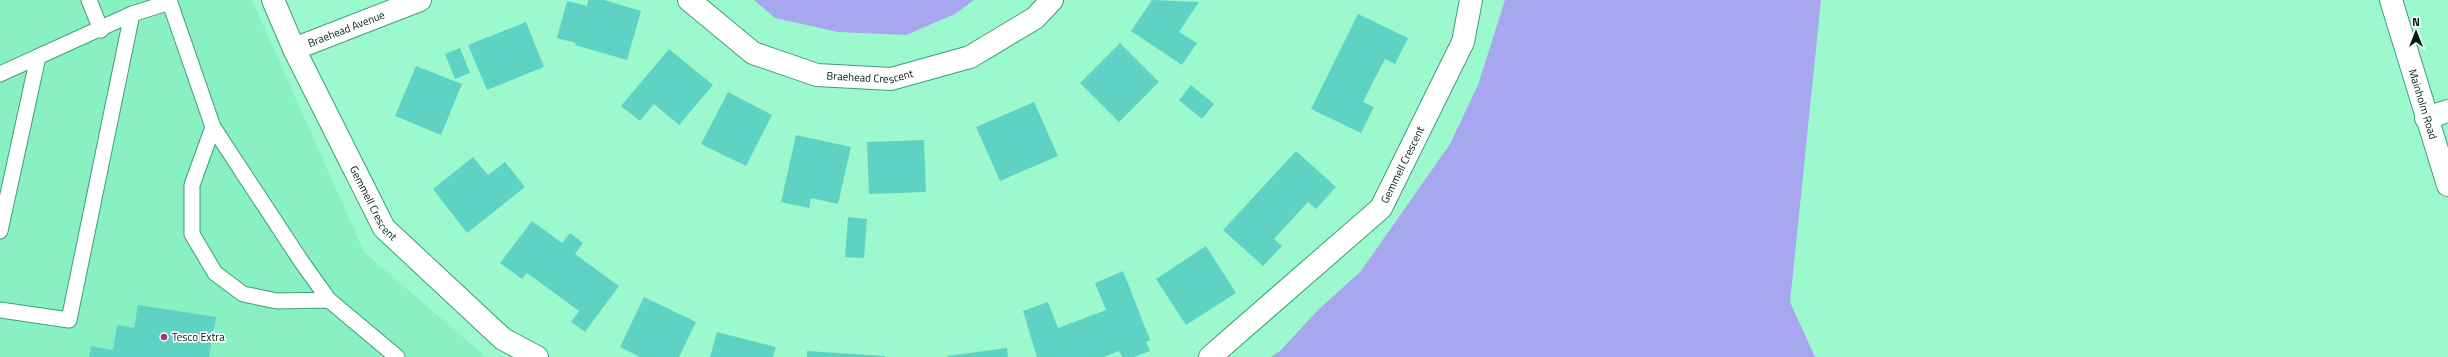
<svg xmlns="http://www.w3.org/2000/svg" width="2448" height="357" font-family="'Titillium Web',sans-serif">
<style>
.built{fill:#88f0c1}
.green{fill:#a6a7ee}
.building{fill:#5fd3c3}
.lines{fill:none;stroke-linecap:round;stroke-linejoin:round}
.service-casing{stroke:#409f78;stroke-width:17}
.minor-casing{stroke:#409f78;stroke-width:24}
.tertiary-casing{stroke:#409f78;stroke-width:24}
.service{stroke:#fff;stroke-width:15}
.minor{stroke:#fff;stroke-width:22}
.tertiary{stroke:#fff;stroke-width:22}
.poi-dot{fill:#aa3084;stroke:#fff;stroke-width:1.5}
.labels{text-anchor:middle;stroke-width:3.5;stroke-linejoin:round;paint-order:stroke}
.street-label{font-size:11px;fill:#001d11;stroke:#fff}
.poi-label{font-size:11px;fill:#001d11;stroke:#fff;text-anchor:start}
</style>
<rect width="100%" height="100%" fill="#9cf9cd"/>
<path class="built" d="M0 0H252L364 252 486 357H0Z"/>
<path class="green" d="M754 0H974L955 14 906 35 838 32 775 18Z
M1505 0H1821L1790 302 1815 357H1271L1280 351 1317 311 1361 271 1450 144 1478 85Z"/>
<path class="building" d="M588 0H604L641 11 627 60 575 45 576 43 557 38 567 1 587 6Z
M1152 0 1199 2 1179 32 1197 43 1182 65 1131 31Z
M1358 14 1408 38 1395 64 1385 59 1373 82 1363 102 1374 107 1361 133 1311 109Z
M526 22 544 67 487 90 468 45Z
M1120 43 1159 82 1119 122 1080 83Z
M460 48 470 73 455 79 445 54Z
M669 49 713 85 679 125 654 104 640 121 621 106Z
M416 66 462 84 441 135 395 116Z
M1191 85 1214 104 1202 119 1179 100Z
M728 92 772 115 746 166 701 144Z
M1034 102 1058 156 1000 181 976 127Z
M796 135 851 147 838 204 811 198 809 208 781 202Z
M924 140 926 192 869 194 867 142Z
M1296 151 1336 187 1316 209 1308 202 1274 239 1282 246 1263 266 1223 230Z
M473 157 488 175 505 162 525 187 467 233 433 189Z
M848 217 867 219 864 258 845 257Z
M532 221 562 243 570 233 583 243 575 254 619 286 585 332 571 322 579 311 527 273 522 279 500 263Z
M1206 246 1236 293 1186 325 1156 279Z
M1123 271 1150 340 1146 342 1150 351 1134 357H1122L1119 351 1104 357H1037L1023 311 1048 302 1058 328 1106 310 1095 283Z
M644 297 696 322 679 357H640L620 347Z
M138 305 216 317 209 357H89L91 346 113 350 117 325 134 328Z
M717 332 776 347 773 357H710Z
M1007 348 1008 357H948L947 356Z
M807 351 885 356V357H807Z"/>
<g class="lines">
<defs>
<path id="service" d="M89 0 101 30
M169 0 213 127 301 261 329 300 397 357
M0 74 132 14 170 2
M213 127 192 185V234L215 273 243 294 277 301 329 300
M0 231 38 57
M0 310 69 320 132 14"/>
<g id="minor">
<path id="s1" d="M273 0 294 49 384 228 503 339 537 357"/>
<path id="s2" d="M689 0 753 53 817 75 891 79 970 57 1035 18 1052 0"/>
<path id="s3" d="M294 49 420 0"/>
<path d="M2426 118 2448 111"/>
<path id="s4" d="M1210 357 1381 208 1463 42 1471 0"/>
</g>
<g id="tertiary">
<path id="s5" d="M2391 0 2448 185"/>
</g>
</defs>
<use href="#service" class="service-casing"/>
<use href="#minor" class="minor-casing"/>
<use href="#tertiary" class="tertiary-casing"/>
<use href="#service" class="service"/>
<use href="#minor" class="minor"/>
<use href="#tertiary" class="tertiary"/>
</g>
<circle class="poi-dot" cx="164" cy="337" r="4"/>
<g class="labels">
<g class="street-label">
<text dy="4" stroke="none"><textPath href="#s3" startOffset="56">Braehead Avenue</textPath></text>
<text dy="4" stroke="none"><textPath href="#s2" startOffset="204">Braehead Crescent</textPath></text>
<text dy="4" stroke="none"><textPath href="#s5" startOffset="109">Mainholm Road</textPath></text>
<text dy="4" stroke="none"><textPath href="#s4" startOffset="275">Gemmell Crescent</textPath></text>
<text dy="4" stroke="none"><textPath href="#s1" startOffset="227">Gemmell Crescent</textPath></text>
</g>
<g class="poi-label">
<text x="172" y="341">Tesco Extra</text>
</g>
</g>
<g transform="translate(2416 32)" stroke="#ffffff" stroke-width="3" paint-order="stroke">
<path d="M0-3L7 15L0 10L-7 15Z" fill="#001d11"/>
<text y="-6" font-size="11" font-weight="bold" text-anchor="middle" fill="#001d11">N</text>
</g>
</svg>
